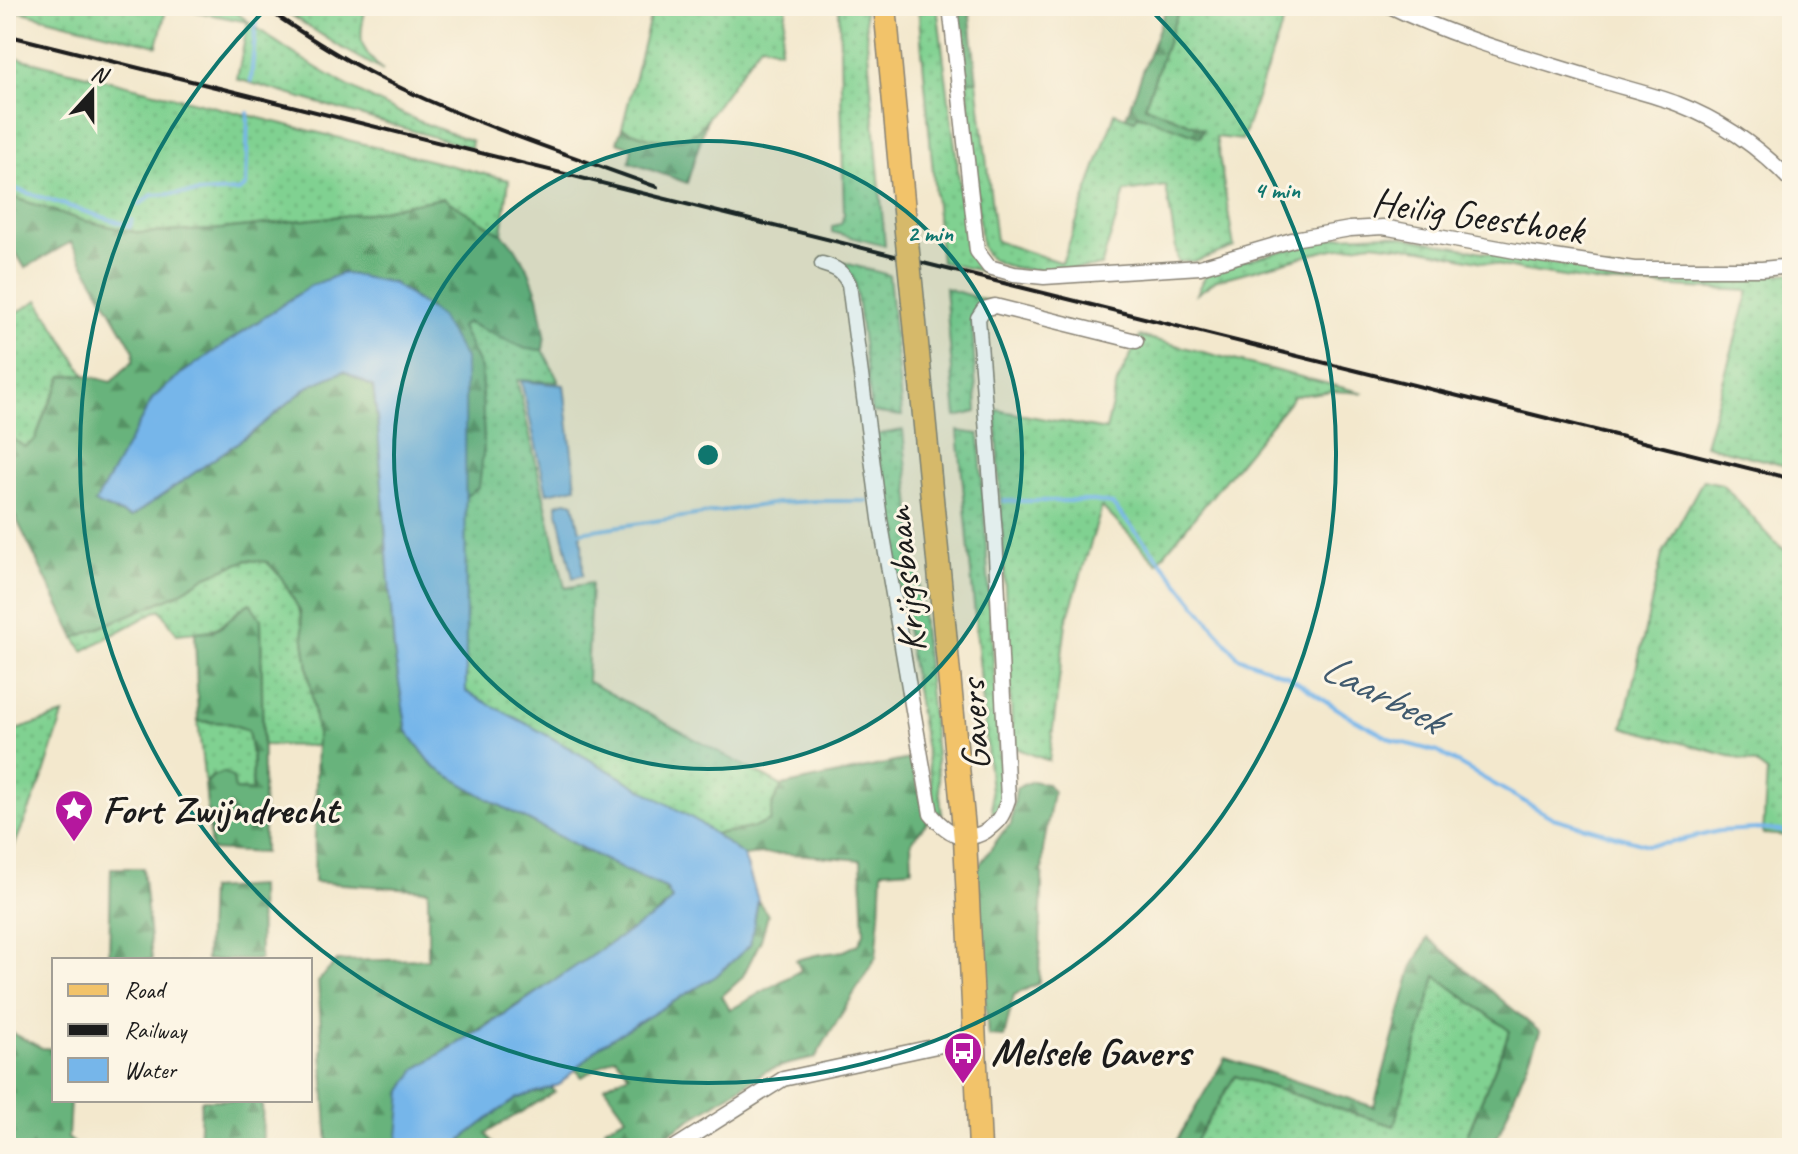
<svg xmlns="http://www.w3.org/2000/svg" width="1798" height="1154" font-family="Caveat,sans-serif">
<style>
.grass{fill:url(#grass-dots);stroke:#4e7656;stroke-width:2}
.forest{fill:url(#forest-firs);stroke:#42684c;stroke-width:2}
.water{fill:#76b6ea;stroke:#496983;stroke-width:2}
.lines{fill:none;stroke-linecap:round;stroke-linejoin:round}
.stream{stroke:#76b6ea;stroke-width:4}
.street-casing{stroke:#888274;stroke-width:17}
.primary-casing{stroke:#888274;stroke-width:25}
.street{stroke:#fff;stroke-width:14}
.primary{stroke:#f2c36a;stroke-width:22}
.rail{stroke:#1c1c1c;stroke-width:4}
.primary-bridge-casing{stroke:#888274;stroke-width:25;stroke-linecap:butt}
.primary-bridge{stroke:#f2c36a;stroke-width:22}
.ring{fill:none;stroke:#0f766e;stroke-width:4}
.labels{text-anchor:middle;stroke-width:6;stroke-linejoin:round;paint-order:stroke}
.street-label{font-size:40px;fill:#1c1c1c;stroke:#fcf5e5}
.poi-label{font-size:40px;font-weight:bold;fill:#1c1c1c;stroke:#fcf5e5;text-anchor:start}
.water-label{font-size:42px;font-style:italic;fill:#405a6e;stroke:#fcf5e5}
.centre{fill:#0f766e;stroke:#fcf5e5;stroke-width:4}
.ring-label{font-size:24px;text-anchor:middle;font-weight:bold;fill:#0f766e;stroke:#fcf5e5;stroke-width:6;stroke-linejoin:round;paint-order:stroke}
</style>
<defs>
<pattern id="grass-dots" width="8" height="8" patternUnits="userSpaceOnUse" patternTransform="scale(2)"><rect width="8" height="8" fill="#80d191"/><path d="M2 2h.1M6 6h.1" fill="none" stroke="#6eb37c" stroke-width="1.8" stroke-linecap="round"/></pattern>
<pattern id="forest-firs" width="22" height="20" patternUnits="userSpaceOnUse" patternTransform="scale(2)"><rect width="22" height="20" fill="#68b37b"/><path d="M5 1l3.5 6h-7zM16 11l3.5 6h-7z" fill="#559164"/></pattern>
</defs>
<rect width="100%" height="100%" fill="#fcf5e5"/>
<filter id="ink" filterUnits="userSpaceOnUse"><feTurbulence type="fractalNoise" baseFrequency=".0125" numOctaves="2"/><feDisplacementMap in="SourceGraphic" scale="16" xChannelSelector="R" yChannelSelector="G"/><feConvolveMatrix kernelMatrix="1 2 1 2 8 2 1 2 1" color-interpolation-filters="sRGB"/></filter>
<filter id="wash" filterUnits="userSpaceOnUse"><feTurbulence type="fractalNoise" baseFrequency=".006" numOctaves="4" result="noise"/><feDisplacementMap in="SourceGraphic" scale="32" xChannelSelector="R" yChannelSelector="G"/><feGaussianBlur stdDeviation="1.8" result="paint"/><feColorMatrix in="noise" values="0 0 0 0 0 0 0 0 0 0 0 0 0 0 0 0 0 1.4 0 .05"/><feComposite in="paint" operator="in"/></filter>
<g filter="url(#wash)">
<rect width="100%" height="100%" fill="#f3e8cd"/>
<path class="grass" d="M6 6H167L157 46 6 8Z
M169 6H229C280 49 353 92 414 119 433 127 453 134 472 141L471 148 237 79 248 22Z
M277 6H366C359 40 357 46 383 71L337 45Z
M653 6H787L780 50 761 44 696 134 673 141 647 138 622 128Z
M839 6H864L885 246 832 232V226L841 224 844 214Z
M918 6H937L966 233 971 253 985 272 941 262Z
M1180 6H1289L1242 140 1216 137 1234 247 1197 261 1178 262 1166 186 1125 192 1101 266C1073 269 996 280 982 247 981 243 981 238 980 234L967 81H977L996 241 1062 263 1115 113 1134 120 1137 114 1200 136 1202 129 1145 106Z
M6 55 509 180 502 234 443 198 409 204 369 213 212 230 139 233 81 220 6 195Z
M1388 234 1520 259 1629 273 1752 276 1792 273V464L1790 467 1705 445 1749 291 1601 283 1520 270 1422 249 1372 243 1328 250 1217 280 1197 294 1208 270 1340 236Z
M823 257 889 275 902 416 872 412 855 282C847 264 840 266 822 264Z
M945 288 988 301 976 307 972 318 977 412 956 417Z
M38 300 85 375 63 376 45 413 35 440 25 448 7 435 6 431V319Z
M465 322 526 348 543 350 559 382 517 380 565 588 591 583 587 681 782 786 773 803 771 821 754 828 714 834 697 821 632 784 466 692 465 497 479 486 484 445 481 370 461 327Z
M1140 336 1364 393 1333 391 1294 396 1157 563 1102 507 1066 623 1049 761 1013 747 996 410 1106 430 1117 383Z
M903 430 942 815 936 813 875 435Z
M958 431 979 434 1002 797 997 812 993 813Z
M1703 480 1722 484 1774 541 1792 556V836L1763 834 1767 772 1755 763 1623 727 1662 555Z
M247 560 267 561 281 577 300 611 317 733V746L263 745 261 619 240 608C218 634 208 630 177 634L160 609 83 651 75 638 176 595 207 576Z
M6 677 16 730 63 715 43 777 11 854H6Z
M198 721 228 723 248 730 253 762 252 791 234 790 213 775 205 784Z
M1436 976 1510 1031 1462 1148H1191L1235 1076 1371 1119Z"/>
<path class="forest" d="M957 6H973L970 16 977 81H967Z
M1167 6H1180L1145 106 1203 129 1200 137 1138 114 1135 120 1126 117Z
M707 119 687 183 629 162 632 148 617 142 622 128C644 137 671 148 694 134 699 131 703 124 707 119Z
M6 195 81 220 139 233 212 230 369 213 409 204 443 198 502 234 514 246 529 271 538 296 545 334 543 350 526 349 466 322 461 327 481 369 484 445 479 487 465 497V358L393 283 95 503 131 517 254 431 309 386 344 371 373 387 378 427 394 651 407 731 434 767 495 803 624 870 666 888 672 899C654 921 625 933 602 949 541 990 479 1030 416 1069L397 1148H328L318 981 337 961 428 959V890L314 882 317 733 300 611 281 577 267 562 247 560 207 576 176 595 75 638 6 498V431L7 435 25 447 35 440 45 413 63 376 85 375 111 382 133 361 134 351 71 242 25 268 13 248 6 251Z
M250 603 261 619 264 853 211 850 205 784 213 776 224 772 233 778 235 790 252 791 253 762 248 730 228 723 198 721 195 632C202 631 210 631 217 629 230 624 236 609 250 603Z
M909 759 928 821 911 842 912 869 882 871 880 915 876 957 815 1058 789 1064 766 1071 646 1148H617L605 1128 626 1117 604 1086 629 1074 615 1057 582 1077 575 1069 601 1045 716 976 750 945 758 901 768 915 761 940 742 978 722 996 730 1010 801 970 796 960 816 955 844 951 859 944 864 933 861 860C823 857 782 850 744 856L714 834 753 828 770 821 773 803 782 786Z
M1032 781 1047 784 1053 792 1043 850 1039 983 1014 995 1004 1037 988 1036 975 871 1003 832 1011 824 1016 788Z
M111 868H143L152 960H109Z
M259 886 260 960H206L209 889Z
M1428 938 1540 1032 1493 1148H1462L1510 1031 1436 976 1394 1126 1235 1076 1191 1148H1172L1225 1058 1374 1107 1412 968Z
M6 1030 42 1048 54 1049V1100H70L68 1138 80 1148H6Z
M549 1087 555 1092 486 1133 496 1148H463L462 1139 497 1112 518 1098Z
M201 1100H262L263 1148H199Z"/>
<path class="water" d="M343 273 393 283 440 317 465 358 466 692 529 725 697 821 744 856 758 900 750 945 716 976 601 1045 559 1085 518 1098 497 1112 462 1139 463 1148H397L402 1091 416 1069 490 1024 609 944 662 911 672 899 666 888 624 870 495 803 434 767 407 731 394 651 378 427 373 387 344 371 309 386 254 431 131 517 95 503 153 398 181 374 310 286Z
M521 381 564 385 576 487 547 493Z
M566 501 574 503 582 541 583 575 573 578 557 507V504Z"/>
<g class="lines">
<path class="stream" d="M251 81 256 22
M6 186 130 226 132 220
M140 204 152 195 239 191 246 186 248 113
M1003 501H1095L1112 504 1155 554 1238 657 1288 676 1347 715 1393 740 1438 752 1553 818 1648 845 1669 843 1719 831 1758 829 1792 832
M580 532 777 503 817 501H868"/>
</g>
</g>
<g filter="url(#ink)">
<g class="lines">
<defs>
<path id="street" d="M950 6 977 251 989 267 1014 274 1044 277 1200 267 1299 238 1350 229 1383 227 1521 252 1634 269H1762L1792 266
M1390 6C1455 38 1526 57 1596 79 1623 88 1651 94 1678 104 1722 121 1760 148 1792 182
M822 264C836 268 842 271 849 284L880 519 931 814C945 831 964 845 986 831 991 827 997 823 1000 818 1004 813 1006 805 1008 800L995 535 978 318 984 309 995 306 1136 341
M674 1148 783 1079 965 1040 974 1033"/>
<path id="primary" d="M885 6 905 222
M913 302 965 839 980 1148"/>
</defs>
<use href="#street" class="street-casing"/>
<use href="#primary" class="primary-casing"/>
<use href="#street" class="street"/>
<use href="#primary" class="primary"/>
<path class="rail" d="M263 6C308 38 355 67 405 90 486 128 573 156 657 187
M6 35 1792 479"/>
<defs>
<path id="primary-bridge" d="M905 222 913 302"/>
</defs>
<use href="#primary-bridge" class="primary-bridge-casing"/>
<use href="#primary-bridge" class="primary-bridge"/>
</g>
</g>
<circle cx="708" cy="455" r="314" fill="#0f766e" fill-opacity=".12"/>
<g class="ring">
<circle cx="708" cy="455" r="314"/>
<path d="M1148 7A628 628 0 1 1 268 7"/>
</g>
<defs>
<symbol id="sight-pin" viewBox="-11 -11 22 30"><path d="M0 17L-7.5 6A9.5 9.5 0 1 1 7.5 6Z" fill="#b5179e" stroke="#fcf5e5"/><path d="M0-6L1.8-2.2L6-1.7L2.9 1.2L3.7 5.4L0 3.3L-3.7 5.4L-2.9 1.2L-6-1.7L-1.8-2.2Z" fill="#fff"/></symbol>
<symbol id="bus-pin" viewBox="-11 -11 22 30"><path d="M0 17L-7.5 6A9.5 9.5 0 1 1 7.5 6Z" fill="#b5179e" stroke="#fcf5e5"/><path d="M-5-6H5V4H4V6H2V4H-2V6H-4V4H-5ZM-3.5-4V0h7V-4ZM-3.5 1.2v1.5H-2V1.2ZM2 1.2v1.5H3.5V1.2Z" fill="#fff"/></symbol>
</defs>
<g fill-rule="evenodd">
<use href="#sight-pin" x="52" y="787" width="44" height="60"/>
<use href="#bus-pin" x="941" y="1029" width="44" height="60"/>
</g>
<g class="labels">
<g class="street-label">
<text transform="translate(1478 215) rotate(8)" y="14">Heilig Geesthoek</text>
<text transform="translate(904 580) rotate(-96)" y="14">Krijgsbaan</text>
<text transform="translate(973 725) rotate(-93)" y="14">Gavers</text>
</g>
<g class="poi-label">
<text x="102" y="823">Fort Zwijndrecht</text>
<text x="991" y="1065">Melsele Gavers</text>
</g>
<g class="water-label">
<text transform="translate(1383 692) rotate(27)" y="15">Laarbeek</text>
</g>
</g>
<circle cx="708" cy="455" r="12" class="centre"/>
<g class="ring-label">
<text x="1277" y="198">4 min</text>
<text x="930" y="241">2 min</text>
</g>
<rect width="1798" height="1154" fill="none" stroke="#fcf5e5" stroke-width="32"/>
<rect x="52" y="958" width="260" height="144" fill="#fcf5e5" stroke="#a29e95" stroke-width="2"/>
<rect x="68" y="984" width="40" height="12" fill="#f2c36a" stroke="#a29e95" stroke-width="2"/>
<text x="124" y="998" font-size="24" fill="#1c1c1c">Road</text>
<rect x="68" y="1024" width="40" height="12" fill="#1c1c1c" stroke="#a29e95" stroke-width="2"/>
<text x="124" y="1038" font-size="24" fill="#1c1c1c">Railway</text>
<rect x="68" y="1058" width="40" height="24" fill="#76b6ea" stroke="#a29e95" stroke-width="2"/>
<text x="124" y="1078" font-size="24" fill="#1c1c1c">Water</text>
<g transform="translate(92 92) rotate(21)" stroke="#fcf5e5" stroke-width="6" paint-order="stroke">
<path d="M0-6L14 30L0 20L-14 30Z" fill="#1c1c1c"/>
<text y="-12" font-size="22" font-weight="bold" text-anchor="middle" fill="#1c1c1c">N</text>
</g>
</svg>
